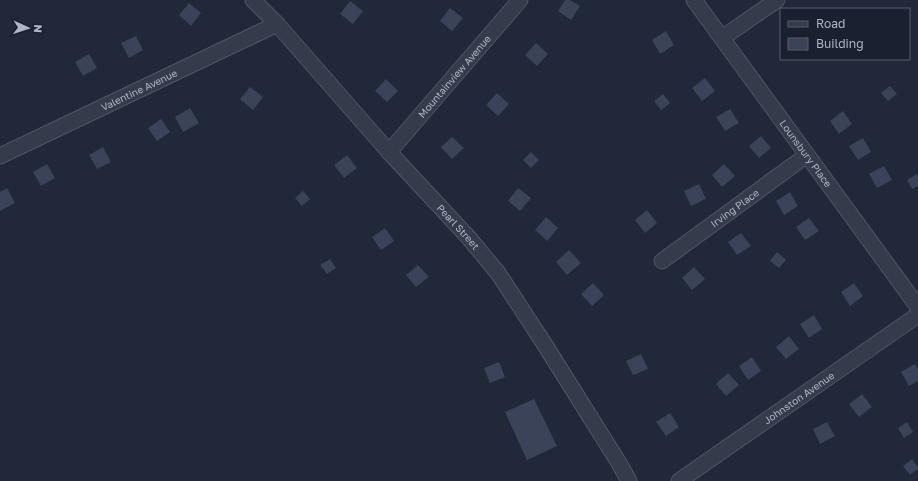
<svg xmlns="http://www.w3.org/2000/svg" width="918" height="481" font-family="'Golos Text',sans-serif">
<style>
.building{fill:#3a4357}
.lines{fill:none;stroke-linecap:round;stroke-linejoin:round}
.street-casing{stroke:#505565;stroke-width:17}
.street{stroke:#353b4a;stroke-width:15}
.labels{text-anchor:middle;stroke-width:3;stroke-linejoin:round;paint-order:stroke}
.street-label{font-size:10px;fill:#b0b5c6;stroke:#1a202f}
</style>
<rect width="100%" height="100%" fill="#21283a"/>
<path class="building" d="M565 0H570L580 6 571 20 558 11Z
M350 1 363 11 353 24 340 14Z
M189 3 201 13 191 26 179 15Z
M450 8 463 18 452 31 440 21Z
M666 31 674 45 660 54 652 40Z
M136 36 143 50 129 58 121 43Z
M536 43 548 54 537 66 525 55Z
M89 54 97 68 83 76 75 62Z
M705 78 715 91 702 101 692 88Z
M386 79 398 91 387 102 375 91Z
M890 86 897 94 888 101 881 93Z
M250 87 263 97 253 110 240 99Z
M497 93 509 104 498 116 486 105Z
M663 94 670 103 661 110 654 101Z
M190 108 199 123 183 132 175 117Z
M730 109 739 123 725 131 716 117Z
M843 111 852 124 839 134 830 121Z
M161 119 170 132 157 141 148 128Z
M761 136 771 148 759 158 749 146Z
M452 137 464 148 452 159 441 147Z
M863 138 871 152 858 160 849 146Z
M103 147 111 162 97 169 89 155Z
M531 152 539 160 531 168 523 160Z
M347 155 357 168 344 178 334 165Z
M47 164 55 178 41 186 33 172Z
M724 164 735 176 722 187 712 175Z
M884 166 892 180 877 188 869 174Z
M917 174 918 177V186L912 189 907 180Z
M699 184 706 199 691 206 684 191Z
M7 188 15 203 0 211V192Z
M518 188 531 198 520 211 508 201Z
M303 191 310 199 302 206 295 198Z
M790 192 798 206 784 215 776 201Z
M647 210 657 223 645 233 635 220Z
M546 217 558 228 547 241 535 230Z
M809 218 819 231 805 240 796 227Z
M385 228 394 241 381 250 372 237Z
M741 233 751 246 737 255 728 242Z
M569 250 581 263 567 275 556 262Z
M777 252 786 260 779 268 770 261Z
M330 259 336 268 327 274 320 265Z
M418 265 429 277 416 287 406 275Z
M694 267 705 279 692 290 682 278Z
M593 283 604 295 592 306 581 294Z
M854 283 863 296 850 306 841 292Z
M814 315 822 329 809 338 800 324Z
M789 336 799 349 786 359 776 347Z
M641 354 648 369 633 375 626 361Z
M752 357 761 371 748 380 739 366Z
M499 362 505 377 490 383 484 368Z
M915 364 918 369V381L909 386 901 372Z
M728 373 739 385 726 396 716 384Z
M862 394 872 407 859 417 849 404Z
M534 399 557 446 527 460 505 412Z
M670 413 679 427 666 436 656 422Z
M827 422 835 436 820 444 813 429Z
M907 422 913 432 904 438 898 428Z
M912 459 918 467V469L910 475 903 466Z"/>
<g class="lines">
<defs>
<g id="street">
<path id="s1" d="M253 0 277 24 389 152 469 238 498 273 545 345 619 463 629 481"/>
<path id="s2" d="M694 0 918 307"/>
<path d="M722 38 777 0"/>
<path id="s3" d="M389 152 520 0"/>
<path id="s4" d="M0 156 277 24"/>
<path id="s5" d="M662 261 807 155"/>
<path id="s6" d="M679 481 918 315"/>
</g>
</defs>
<use href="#street" class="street-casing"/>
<use href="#street" class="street"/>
</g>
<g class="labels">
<g class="street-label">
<text dy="4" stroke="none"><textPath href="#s3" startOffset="100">Mountainview Avenue</textPath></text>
<text dy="4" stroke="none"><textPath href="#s4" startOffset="154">Valentine Avenue</textPath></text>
<text dy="4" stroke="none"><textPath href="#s2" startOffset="190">Lounsbury Place</textPath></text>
<text dy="4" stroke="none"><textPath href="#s5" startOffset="90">Irving Place</textPath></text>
<text dy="4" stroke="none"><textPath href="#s1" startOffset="306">Pearl Street</textPath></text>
<text dy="4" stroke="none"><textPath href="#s6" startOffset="146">Johnston Avenue</textPath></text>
</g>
</g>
<rect x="780" y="8" width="130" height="52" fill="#1a202f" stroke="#565c6b"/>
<rect x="788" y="21" width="20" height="6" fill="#353b4a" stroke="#565c6b"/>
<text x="816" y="28" font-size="12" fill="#b0b5c6">Road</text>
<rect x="788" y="38" width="20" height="12" fill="#3a4357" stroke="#565c6b"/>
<text x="816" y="48" font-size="12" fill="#b0b5c6">Building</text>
<g transform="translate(28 28) rotate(93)" stroke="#1a202f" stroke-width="3" paint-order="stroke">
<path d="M0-3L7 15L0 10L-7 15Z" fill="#b0b5c6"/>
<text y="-6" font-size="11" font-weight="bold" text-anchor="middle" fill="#b0b5c6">N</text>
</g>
</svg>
